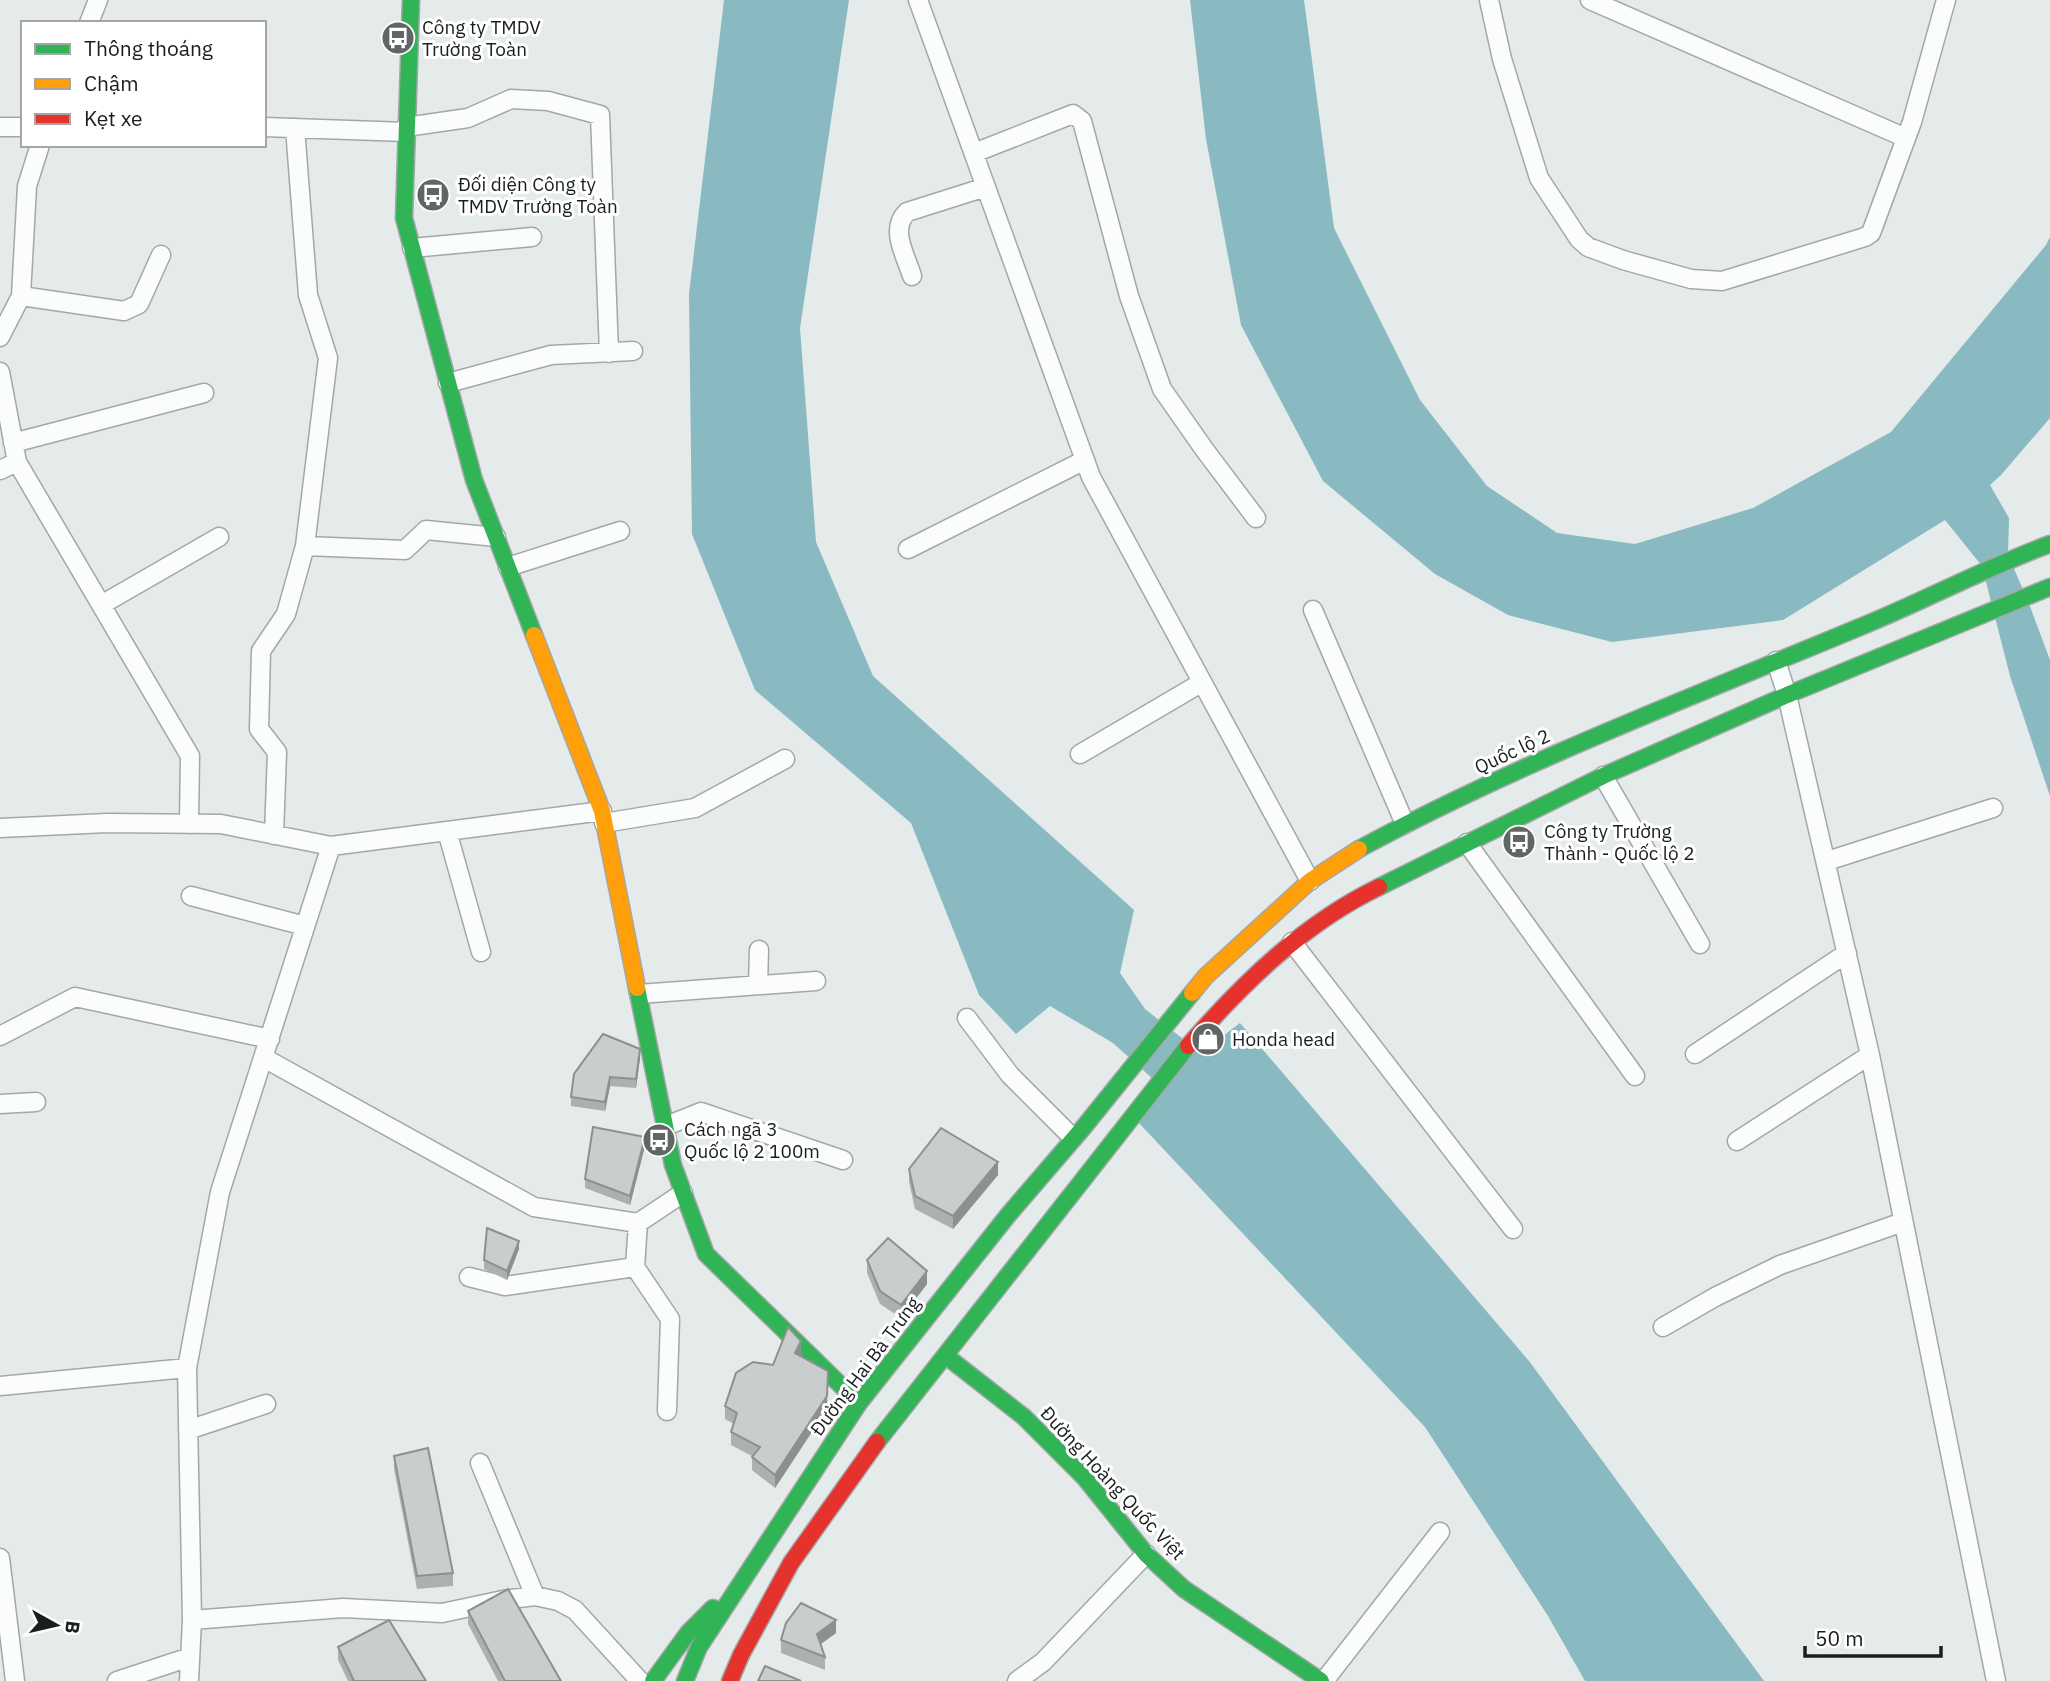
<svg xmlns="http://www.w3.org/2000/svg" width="2050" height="1681" font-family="'IBM Plex Sans',sans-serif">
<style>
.water{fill:#89b9c1}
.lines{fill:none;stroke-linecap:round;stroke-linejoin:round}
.street-casing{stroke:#a4a7a8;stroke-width:21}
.fast-casing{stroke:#a4a7a8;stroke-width:19}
.slow-casing{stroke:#a4a7a8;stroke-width:19}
.jam-casing{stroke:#a4a7a8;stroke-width:19}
.street{stroke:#fbfcfc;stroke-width:18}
.fast{stroke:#30b455;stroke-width:16}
.slow{stroke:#ff9f0a;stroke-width:16}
.jam{stroke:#e5322d;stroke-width:16}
.wall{fill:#aeb0b0}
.shaded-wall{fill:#8d9090}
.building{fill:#cacdcd;stroke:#8d9090;stroke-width:2}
.labels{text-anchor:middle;stroke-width:6;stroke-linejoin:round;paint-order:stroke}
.poi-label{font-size:19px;fill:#1b1e1f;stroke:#fff;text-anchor:start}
.street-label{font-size:19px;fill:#1b1e1f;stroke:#fff}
</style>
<rect width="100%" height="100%" fill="#e5eaea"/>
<path class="water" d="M724 0H849L800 328 816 542 873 676 1134 910 1120 973 1145 1009 1201 1053 1240 1023 1529 1361 1764 1681H1585L1548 1616 1425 1427 1138 1122 1164 1089 1113 1043 1050 1006 1016 1034 979 995 911 823 755 690 692 534 689 294Z
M1190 0H1304L1334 228 1420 400 1487 486 1557 533 1635 544 1753 508 1891 432 2046 245 2050 237V418L2001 475 1990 485 2009 518 2008 555 2028 601 2050 660V796L2010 676 1982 566 1945 520 1783 620 1612 642 1508 615 1435 574 1323 481 1241 325 1206 139Z"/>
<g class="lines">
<defs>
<path id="street" d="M918 0 1091 477 1310 881
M1489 0 1502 59 1539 178 1579 239 1588 247 1623 260 1691 279 1722 281 1865 237 1871 233 1912 122 1946 0
M1590 0 1906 138
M89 23 98 0
M0 127H23
M264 127 406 132
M406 127 468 118 511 99 548 101 600 115 609 353
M974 153 1073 114 1082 121 1129 296 1162 389 1204 449 1256 518
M412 248 532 237
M912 276C906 256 889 229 907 212L986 187
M21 296 124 311 139 304 161 255
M0 337 21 296 27 186 40 145
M0 372 17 462 190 756 189 824
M448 383 551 355 633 351
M13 443 204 393
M0 470 17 462
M305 546 405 550 426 530 496 537
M908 549 1085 460
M508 567 620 531
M101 605 219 537
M1313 610 1405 824
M1776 661 1787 695 1870 1055 1996 1681
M1080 754 1201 683
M1603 776 1700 944
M604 823 695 808 785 759
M0 828 107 823 221 824 331 846 602 811
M447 831 481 952
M274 835 277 752 259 729 261 651 286 614 305 546 328 358 308 295 295 128
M1467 843 1635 1076
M1827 861 1993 808
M191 896 305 926
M1292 942 1513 1229
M758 985 759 950
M639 994 816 981
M967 1018 1010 1075 1073 1138
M0 1036 75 997 270 1039
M1695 1054 1847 953
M264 1058 534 1207 638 1223 683 1193
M0 1104 36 1102
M666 1126 701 1112 843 1160
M1737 1141 1870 1055
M638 1223 635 1267 670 1319 667 1411
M469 1277 505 1286 635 1267
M1663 1327 1715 1297 1780 1265 1903 1222
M0 1386 187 1368
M188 1430 266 1404
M480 1463 535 1596
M0 1558 15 1681
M192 1620 343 1608 442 1613 503 1600 535 1596 558 1601 575 1610 640 1681
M117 1681 190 1657
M189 1681 192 1620 187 1368 220 1192 331 846
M1017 1681 1043 1662 1146 1554
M1324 1681 1440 1532"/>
<path id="fast" d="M411 0 404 218 474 480 534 635
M1359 849C1520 762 1692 697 1860 627 1924 601 1985 568 2050 544
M1379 887 1603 776 1787 695 2050 587
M637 988 673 1165 706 1254 859 1403
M946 1356 1024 1417 1084 1477 1146 1554 1184 1589 1321 1681
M877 1442 1188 1046
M653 1681 688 1633 713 1608
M685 1681 699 1647 859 1403 1009 1214 1083 1128 1192 993"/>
<path id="slow" d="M534 635 602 811 637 988
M1192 993 1206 976 1310 881 1359 849"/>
<path id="jam" d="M1188 1046C1243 983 1303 924 1379 887
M730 1681 741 1655 791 1563 877 1442"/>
</defs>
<use href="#street" class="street-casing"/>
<use href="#fast" class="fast-casing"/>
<use href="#slow" class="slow-casing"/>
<use href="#jam" class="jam-casing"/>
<use href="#street" class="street"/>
<use href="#fast" class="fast"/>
<use href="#slow" class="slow"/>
<use href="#jam" class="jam"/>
</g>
<path class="wall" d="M640 1058 636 1088 610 1086 605 1111 571 1106V1097Z
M645 1146 630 1205 585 1188V1179Z
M909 1169 998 1175 953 1229 915 1209 909 1182Z
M519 1249 507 1280 484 1269V1260Z
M867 1260 927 1284 901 1318 880 1304 867 1273Z
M801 1354 800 1356 827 1409 775 1488 752 1470V1456L731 1445V1432L734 1424 725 1419V1406L773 1365Z
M394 1456 453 1573V1586L417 1589 394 1469Z
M468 1611 561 1681H498L468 1624Z
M836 1633 820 1644 825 1657V1670L781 1653V1640Z
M338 1647 426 1681H348L338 1660Z"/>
<path class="shaded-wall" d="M640 1049V1058L636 1088V1079Z
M610 1077V1086L605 1111V1102Z
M645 1137V1146L630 1205V1196Z
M998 1162V1175L953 1229V1216Z
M519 1241V1249L507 1280V1271Z
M927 1271V1284L901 1318V1305Z
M801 1341V1354L795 1366V1353Z
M828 1371 827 1409 775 1488V1475Z
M836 1620V1633L817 1647V1634Z"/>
<path class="building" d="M603 1034 640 1049 636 1079 610 1077 605 1102 571 1097 574 1074Z
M593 1127 645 1137 630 1196 585 1179Z
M941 1128 998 1162 953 1216 915 1196 909 1169Z
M487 1228 519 1241 507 1271 484 1260Z
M888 1238 927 1271 901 1305 880 1291 867 1260Z
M788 1327 801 1341 795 1353 828 1371 827 1396 775 1475 752 1457 760 1447 731 1432 737 1413 725 1406 736 1373 753 1362 773 1365Z
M428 1448 453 1573 417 1576 394 1456Z
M508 1589 561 1681H505L468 1611Z
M801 1603 836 1620 817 1634 825 1657 781 1640 786 1623Z
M389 1620 426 1681H354L338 1647Z
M765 1666 801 1681H758Z"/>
<defs>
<symbol id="bus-disc" viewBox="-11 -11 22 22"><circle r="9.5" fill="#626566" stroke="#fff"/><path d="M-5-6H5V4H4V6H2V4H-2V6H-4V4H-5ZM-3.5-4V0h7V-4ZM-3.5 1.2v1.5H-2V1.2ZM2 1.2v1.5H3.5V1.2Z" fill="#fff"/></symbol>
<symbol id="shop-disc" viewBox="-11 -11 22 22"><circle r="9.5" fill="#626566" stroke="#fff"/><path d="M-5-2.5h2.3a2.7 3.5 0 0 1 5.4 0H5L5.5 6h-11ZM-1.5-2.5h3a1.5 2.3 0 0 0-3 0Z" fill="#fff"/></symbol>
</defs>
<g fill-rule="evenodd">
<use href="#bus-disc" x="379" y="19" width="38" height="38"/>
<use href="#bus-disc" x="414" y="176" width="38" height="38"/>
<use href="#bus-disc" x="1500" y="823" width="38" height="38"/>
<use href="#shop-disc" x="1189" y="1020" width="38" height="38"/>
<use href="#bus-disc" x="640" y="1121" width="38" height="38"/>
</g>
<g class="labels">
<g class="poi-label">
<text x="422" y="34">Công ty TMDV<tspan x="422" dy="22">Trường Toàn</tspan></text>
<text x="458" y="191">Đối diện Công ty<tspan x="458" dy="22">TMDV Trường Toàn</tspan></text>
<text x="1544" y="838">Công ty Trường<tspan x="1544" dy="22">Thành - Quốc lộ 2</tspan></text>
<text x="1232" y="1046">Honda head</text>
<text x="684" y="1136">Cách ngã 3<tspan x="684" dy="22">Quốc lộ 2 100m</tspan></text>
</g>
<g class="street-label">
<text transform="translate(1512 751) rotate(-25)" y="7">Quốc lộ 2</text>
<text transform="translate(865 1366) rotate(-53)" y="7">Đường Hai Bà Trưng</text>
<text transform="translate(1113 1483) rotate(47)" y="7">Đường Hoàng Quốc Việt</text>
</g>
</g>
<rect x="21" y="21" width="245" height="126" fill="#ffffff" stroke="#a4a5a5" stroke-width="2"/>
<rect x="35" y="44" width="35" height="10" fill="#30b455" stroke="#a4a5a5" stroke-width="2"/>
<text x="84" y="56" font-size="21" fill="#1b1e1f">Thông thoáng</text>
<rect x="35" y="79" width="35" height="10" fill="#ff9f0a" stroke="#a4a5a5" stroke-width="2"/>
<text x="84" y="91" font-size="21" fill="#1b1e1f">Chậm</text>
<rect x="35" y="114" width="35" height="10" fill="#e5322d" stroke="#a4a5a5" stroke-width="2"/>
<text x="84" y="126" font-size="21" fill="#1b1e1f">Kẹt xe</text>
<g transform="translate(56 1625) rotate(98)" stroke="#ffffff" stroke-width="5" paint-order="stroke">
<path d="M0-5L12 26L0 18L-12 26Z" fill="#1b1e1f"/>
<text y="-10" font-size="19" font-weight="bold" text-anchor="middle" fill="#1b1e1f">B</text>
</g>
<path d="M1805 1646v10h136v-10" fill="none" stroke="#1b1e1f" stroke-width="3.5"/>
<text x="1815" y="1646" font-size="21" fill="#1b1e1f" stroke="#ffffff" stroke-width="5" paint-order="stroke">50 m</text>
</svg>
